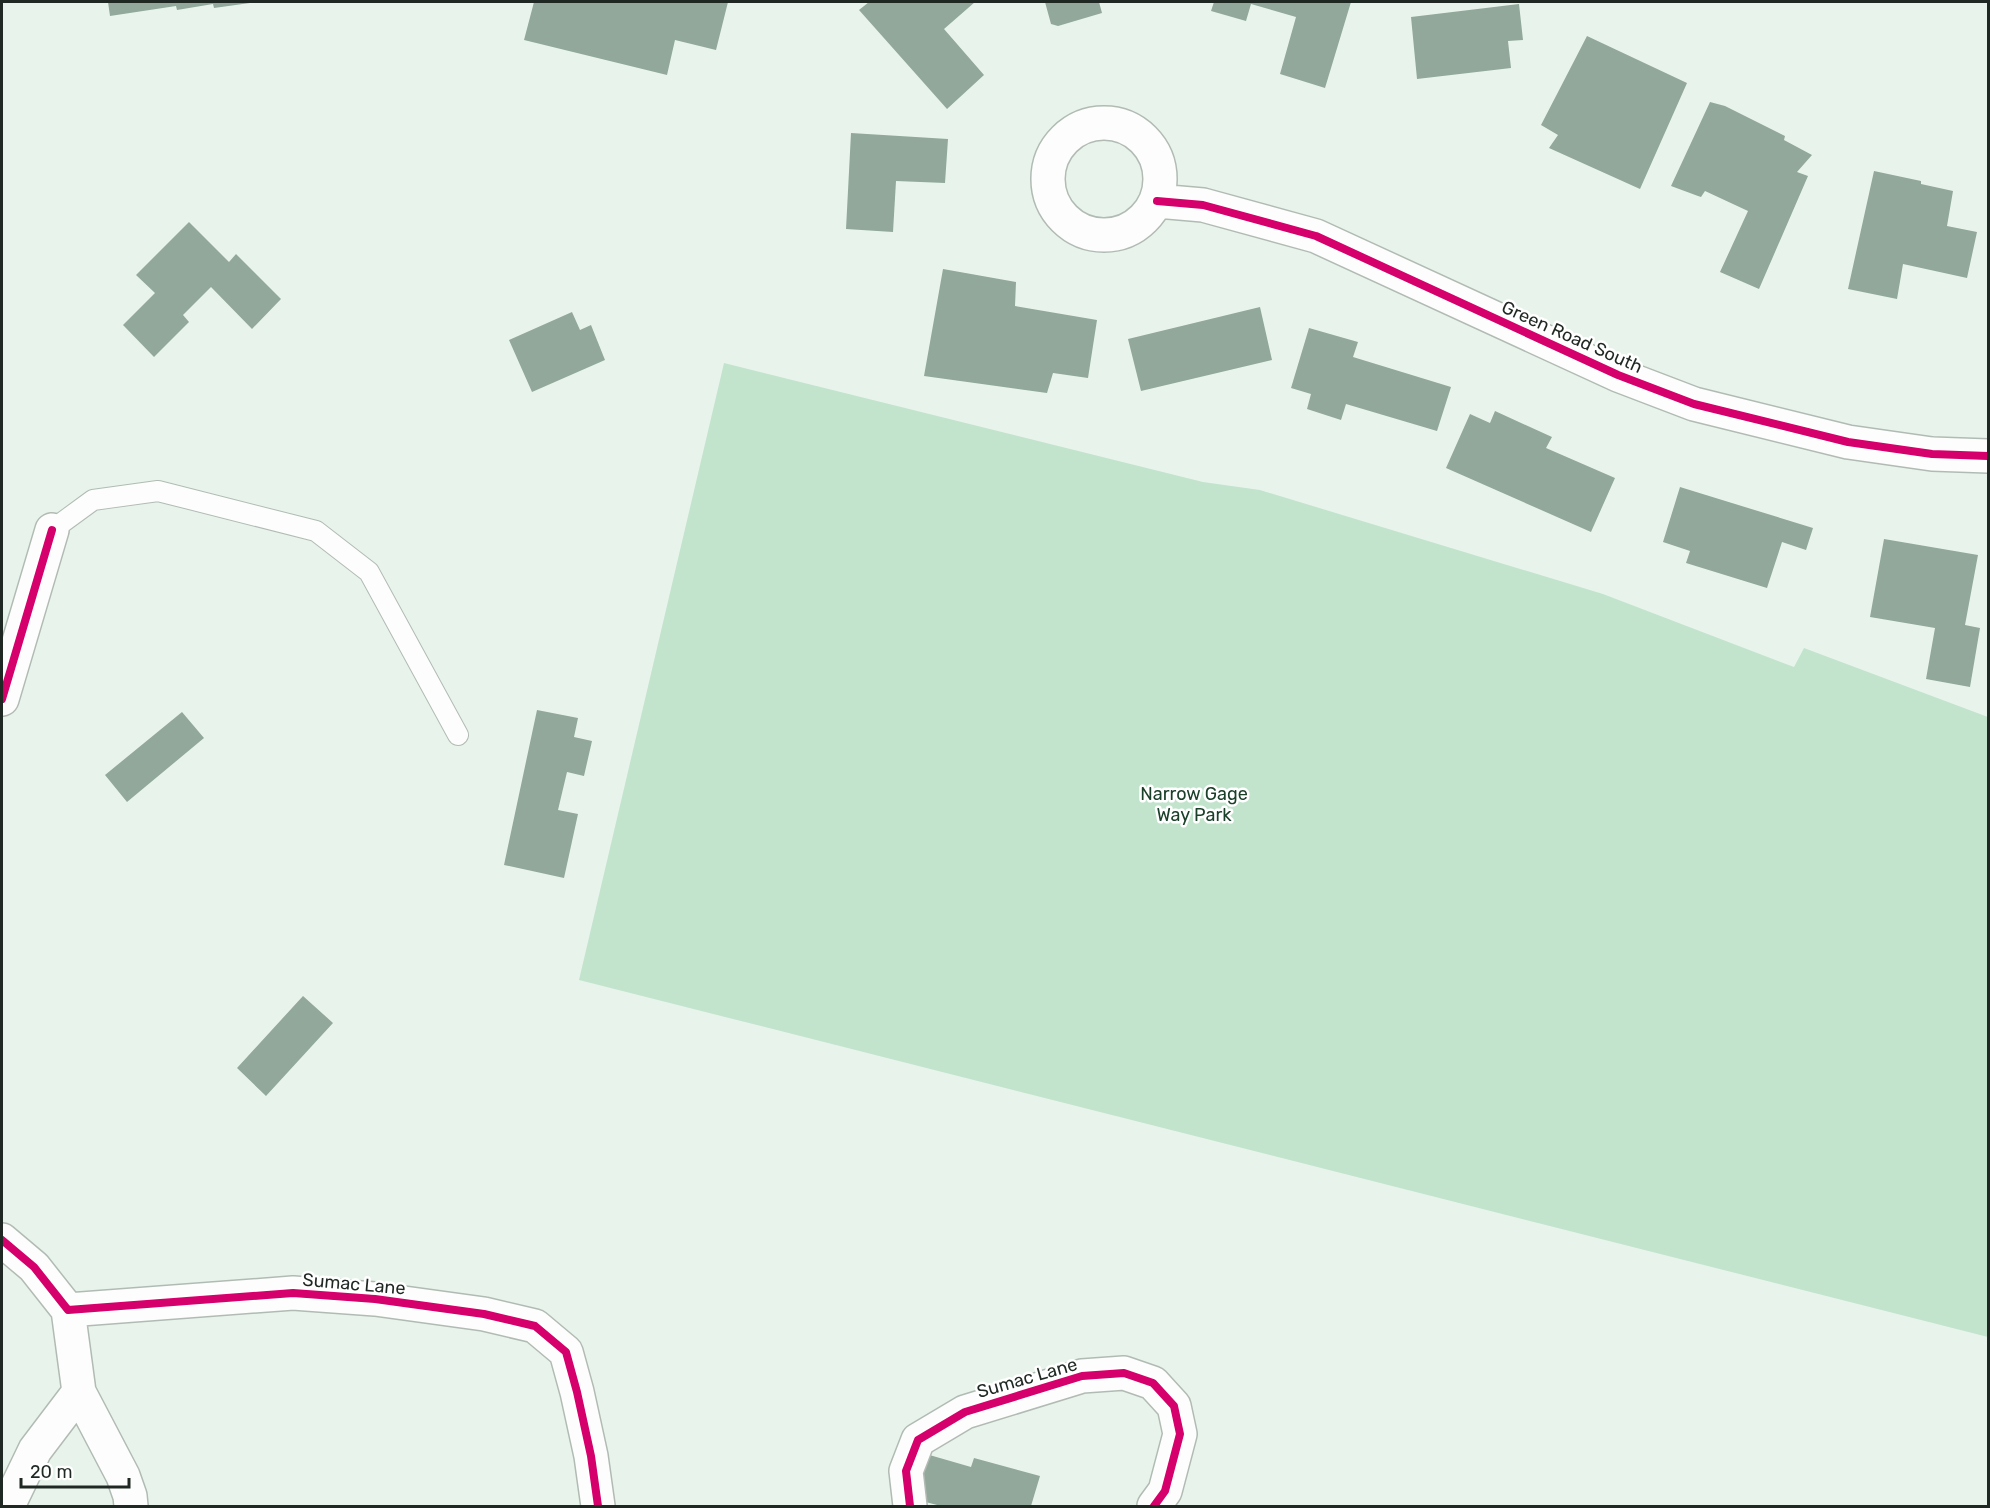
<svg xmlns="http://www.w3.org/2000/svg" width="1990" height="1508" font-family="Rubik,sans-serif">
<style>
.green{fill:#c2e4cd}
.building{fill:#91a89a}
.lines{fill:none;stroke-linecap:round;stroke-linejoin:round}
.service-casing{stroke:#b1bbb4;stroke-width:22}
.minor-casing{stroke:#b1bbb4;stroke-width:36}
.service{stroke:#fcfdfc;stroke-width:20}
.minor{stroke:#fcfdfc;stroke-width:33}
.cycleway-casing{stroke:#fff;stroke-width:11}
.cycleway{stroke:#d6006c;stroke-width:8}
.labels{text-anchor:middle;stroke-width:5;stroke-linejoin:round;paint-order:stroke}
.street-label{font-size:18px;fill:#1f2822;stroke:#fff}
.park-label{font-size:18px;fill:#1a402a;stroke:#fff}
</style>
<rect width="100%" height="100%" fill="#e8f4eb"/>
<path class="green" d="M724 363 1203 482 1260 490 1603 594 1794 667 1804 648 1988 717V1337L579 980Z"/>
<path class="building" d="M108 2H250V3L214 8 213 4 177 10 176 6 110 16Z
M534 2H728L716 50 675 40 667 75 524 40Z
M869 2H975L944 29 984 75 947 109 859 10Z
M1045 2H1099L1102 13 1058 26 1051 24Z
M1214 2H1351L1325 88 1280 74 1296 17 1251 4 1246 21 1211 11Z
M1519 4 1523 40 1508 41 1511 68 1417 79 1411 17Z
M1587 36 1687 83 1640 189 1549 148 1558 135 1541 125Z
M1710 102 1725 106 1785 136 1784 140 1812 155 1797 172 1808 176 1759 289 1720 272 1748 211 1705 191 1701 197 1698 196 1671 186Z
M851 133 948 139 945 183 896 181 893 232 846 229Z
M1874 171 1921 181V184L1953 191 1947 226 1977 232 1967 278 1903 264 1897 299 1848 289Z
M189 222 229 262 236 254 281 299 252 329 211 287 183 315 189 322 154 357 123 325 155 293 136 275Z
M943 269 1016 282 1015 306 1097 320 1088 378 1053 373 1047 393 924 376Z
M1260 307 1272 360 1141 391 1128 339Z
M572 312 580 330 591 325 605 360 532 392 509 340Z
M1309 328 1358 342 1353 357 1451 387 1437 431 1346 404 1341 420 1307 409 1311 394 1291 388Z
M1495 411 1552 437 1546 448 1615 478 1591 532 1446 468 1470 414 1490 423Z
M1680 487 1813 528 1806 550 1782 542 1767 588 1686 563 1690 551 1663 542Z
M1884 539 1978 555 1965 625 1980 628 1970 687 1926 679 1935 628 1870 617Z
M537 710 578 718 574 737 592 741 584 776 567 772 558 810 578 814 564 878 504 865Z
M182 712 204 738 127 802 105 775Z
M303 996 333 1023 266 1096 237 1068Z
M926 1454 971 1467 974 1458 1040 1476 1031 1506H941L914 1499Z"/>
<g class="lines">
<defs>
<path id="service" d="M52 530 93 500 158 491 316 531 369 572 458 735"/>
<path id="minor" d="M1048 179a56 56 0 1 1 112 0a56 56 0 1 1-112 0Z
M1157 201 1203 205 1316 236 1618 375 1694 404 1848 442 1932 454 1988 456
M2 699 52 530
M2 1240 34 1267 68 1310 293 1293 375 1299 484 1314 535 1326 566 1352 577 1392 591 1456 598 1506
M68 1310 79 1392
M8 1506 35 1450 79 1392 123 1476 130 1496 131 1506
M910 1506 906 1471 918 1440 965 1412 1082 1376 1124 1373 1153 1383 1174 1406 1180 1434 1165 1491 1154 1506"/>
</defs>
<use href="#service" class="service-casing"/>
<use href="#minor" class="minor-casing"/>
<use href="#service" class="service"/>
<use href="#minor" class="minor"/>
<defs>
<path id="cycleway" d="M1157 201 1203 205 1316 236 1618 375 1694 404 1848 442 1932 454 1988 456
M2 699 52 530
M2 1240 34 1267 68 1310 293 1293 375 1299 484 1314 535 1326 566 1352 577 1392 591 1456 598 1506
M910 1506 906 1471 918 1440 965 1412 1082 1376 1124 1373 1153 1383 1174 1406 1180 1434 1165 1491 1154 1506"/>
</defs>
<use href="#cycleway" class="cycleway-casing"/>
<use href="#cycleway" class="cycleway"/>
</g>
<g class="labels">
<g class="street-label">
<text transform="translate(1572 337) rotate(24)" y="6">Green Road South</text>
<text transform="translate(354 1284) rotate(5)" y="6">Sumac Lane</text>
<text transform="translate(1027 1378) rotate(-16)" y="6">Sumac Lane</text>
</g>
<g class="park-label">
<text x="1194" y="800">Narrow Gage<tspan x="1194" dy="21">Way Park</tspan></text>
</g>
</g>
<rect width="1990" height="1508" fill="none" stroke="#1f2822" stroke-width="6"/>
<path d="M21 1478v9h108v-9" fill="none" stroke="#1f2822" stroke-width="3"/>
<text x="30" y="1478" font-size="18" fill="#1f2822" stroke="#ffffff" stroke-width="4.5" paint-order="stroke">20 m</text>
</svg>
